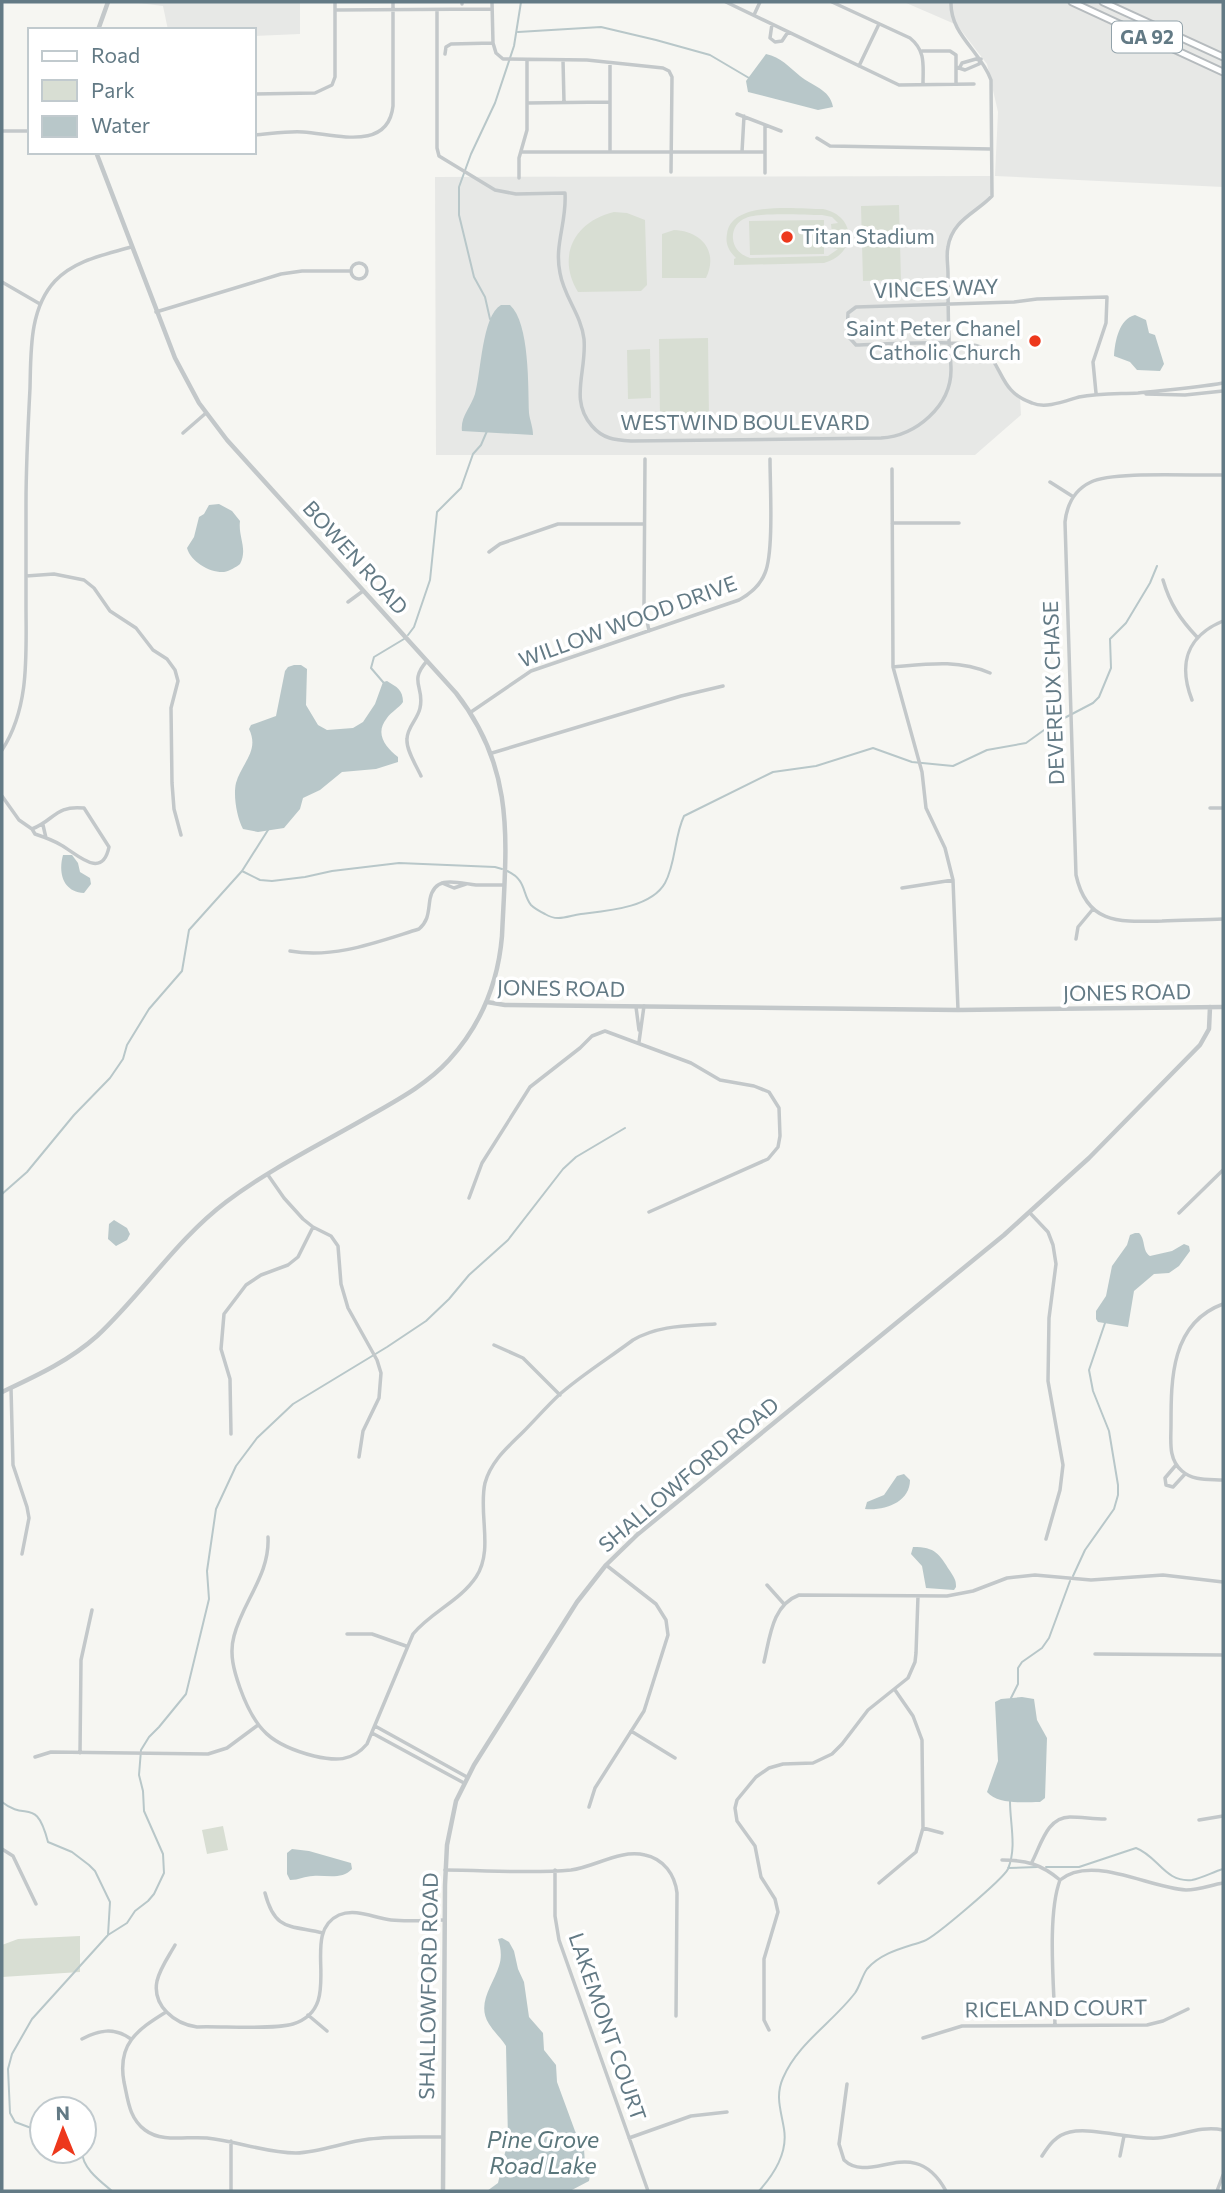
<svg xmlns="http://www.w3.org/2000/svg" width="1225" height="2193" font-family="Commissioner,sans-serif">
<style>
.built{fill:#e7e8e6}
.green{fill:#d8ded3;fill-rule:evenodd}
.water{fill:#b8c7c9}
.lines{fill:none;stroke-linecap:round;stroke-linejoin:round}
.stream{stroke:#b8c7c9;stroke-width:2}
.primary-casing{stroke:#b6bbbe;stroke-width:9}
.minor{stroke:#c3c8ca;stroke-width:3.5}
.tertiary{stroke:#c3c8ca;stroke-width:4.5}
.primary{stroke:#fff;stroke-width:5}
.poi-dot{fill:#ed381c;stroke:#fff;stroke-width:2.5}
.labels{text-anchor:middle;stroke-width:7;stroke-linejoin:round;paint-order:stroke}
.shield{fill:#fff;stroke:#92a2aa;stroke-width:2}
.shield-label{font-size:19px;font-weight:bold;fill:#637a85}
.poi-label{font-size:21px;fill:#637a85;stroke:#fff;text-anchor:start}
.street-label{font-size:21px;fill:#637a85;stroke:#fff}
.water-label{font-size:23px;font-style:italic;fill:#5a767b;stroke:#fff}
</style>
<rect width="100%" height="100%" fill="#f6f6f2"/>
<path class="built" d="M131 2H300V34L254 36V30H168L163 6Z
M904 2H1223V187L995 176 998 112 987 64 957 25Z
M992 176V196L961 220 948 246 949 342 984 349 1009 390 1020 398 1021 415 975 455H436L435 177Z"/>
<path class="green" d="M899 205 901 280 863 281 861 206Z
M823 209C857 216 857 254 824 263L734 265V259L736 258C729 251 725 244 727 234 731 200 798 209 823 209ZM822 215 832 217 838 223 831 224 832 234H830L832 248 838 249 828 256 750 258C741 255 734 249 733 239 732 230 737 221 746 218 759 212 805 215 822 215Z
M614 212 627 213 645 220 647 285 641 291 578 292C556 256 575 221 614 212Z
M824 220V254L750 255 749 221Z
M674 230C701 231 719 251 706 278H662V234Z
M708 338 709 419 660 420 659 339Z
M650 349 651 398 628 399 627 350Z
M223 1826 228 1850 207 1854 202 1830Z
M80 1936V1972L2 1977V1945L18 1939Z"/>
<path class="water" d="M766 54C781 57 789 67 800 76 812 86 830 89 833 107L818 110 748 92 746 81Z
M501 305H510C530 323 528 388 529 413 530 421 533 427 533 435L462 431C460 417 471 407 475 394 481 374 482 315 501 305Z
M1135 315 1146 320 1149 333 1155 335 1164 364 1160 371 1137 370 1130 362 1114 356C1115 341 1119 319 1135 315Z
M219 504 232 511 240 521C238 537 248 549 240 564 236 567 230 571 224 572 210 573 191 562 187 548L194 537 199 517 204 514 209 505Z
M294 665H301L307 669 306 705 318 725 327 730 353 728 363 722 375 704 383 682 387 681C397 687 403 690 403 702 399 708 391 712 387 718 374 734 386 747 398 757V762L376 769 342 772 320 790 303 798 300 809 284 828 258 832 243 829C237 818 233 796 236 783 241 764 260 751 249 729L251 725 276 716 285 671 288 667Z
M63 855H72L78 863 80 872 90 878 91 884 84 893C63 892 58 873 63 855Z
M114 1220 127 1228 130 1234 127 1240 116 1246 108 1239 109 1224Z
M1135 1233H1139C1146 1240 1142 1251 1150 1256L1172 1251 1184 1244 1189 1246 1190 1251 1179 1266 1169 1273 1154 1274 1134 1291 1128 1327 1098 1322 1096 1319V1311L1106 1296 1112 1266 1127 1245 1130 1235Z
M904 1474 910 1480C910 1502 885 1511 865 1509L867 1502 884 1495 897 1476Z
M913 1547C936 1547 939 1554 950 1571 954 1578 956 1579 956 1587L954 1590 926 1588 922 1566 911 1554Z
M1022 1697 1034 1699 1037 1720 1047 1738 1045 1798 1040 1802C1023 1802 999 1805 987 1792L998 1761 995 1702 1001 1699Z
M292 1849 309 1851 351 1863 352 1869C342 1880 327 1875 313 1876 305 1876 299 1880 290 1880L287 1874V1853Z
M502 1938 509 1942 514 1951 518 1969 524 1982 529 2017 543 2033 544 2050 556 2065 557 2082 575 2131 584 2149 585 2164 590 2175 589 2181 570 2191H487L498 2183 508 2140 506 2046C501 2038 494 2032 489 2024 476 2004 493 1985 499 1966 502 1957 501 1948 498 1939Z"/>
<g class="lines">
<path class="stream" d="M518 32 601 27 656 40 710 55 749 78
M490 319 485 297 474 277 459 215V187L471 154 495 103 514 46 521 2
M408 635 414 627 430 580 437 512 461 488 473 454 481 445 487 431
M383 682 371 668 374 657 404 639
M242 871 260 880 272 881 305 877 332 871 399 863 495 867 502 869
M507 871C527 880 522 894 531 905 534 908 541 912 545 914 558 922 567 916 581 914 606 911 651 908 665 883 676 863 674 837 684 816L773 772 816 766 873 748 912 762 953 766 987 750 1026 743 1051 725 1093 703 1099 697 1111 668 1110 639 1126 623 1150 583 1157 566
M2 1194 27 1172 74 1115 110 1078 123 1059 127 1045 149 1009 182 971 189 930 242 871 268 830
M1073 1576 1085 1550 1114 1509 1118 1495V1485L1109 1431 1093 1391 1089 1370 1105 1323
M1011 1698 1018 1684V1668L1022 1662 1042 1648 1049 1638 1070 1581
M2 1802C27 1822 36 1796 48 1842L72 1852 89 1865 95 1871 110 1902 108 1935 32 2019 12 2054 8 2069 10 2113 15 2122 42 2132
M1046 1867H1079L1136 1848C1158 1856 1165 1883 1192 1880 1202 1878 1213 1872 1223 1869
M1008 1868 1037 1867
M108 1935 127 1923 135 1911 148 1901 154 1894 164 1873 163 1854 144 1811 143 1791 139 1775 141 1750 149 1737 159 1727 186 1694 209 1599 207 1571 216 1509 236 1466 257 1438 293 1404 387 1347 426 1321 449 1299 469 1275 508 1240 563 1169 576 1157 625 1128
M82 2151C82 2168 100 2181 112 2191
M759 2191C774 2174 788 2153 784 2129 781 2110 775 2096 783 2078 798 2043 833 2022 855 1993 860 1986 862 1976 867 1969 882 1952 904 1948 924 1941 935 1937 1003 1879 1008 1869 1017 1847 1010 1824 1010 1801"/>
<defs>
<path id="primary" d="M1072 2 1223 72
M1103 2 1223 57"/>
</defs>
<use href="#primary" class="primary-casing"/>
<path class="minor" d="M462 2V4
M492 2 493 43
M726 2 899 85 974 84
M832 2 910 38C926 51 923 65 923 84
M335 10 492 9
M437 10V148L439 156 495 190 516 194 565 193C567 222 554 245 560 273 564 297 581 314 584 339 587 371 569 400 592 426 603 439 615 440 631 441L881 438C916 436 951 406 951 370 951 359 949 348 949 338 948 316 948 295 948 273 948 265 946 255 948 247 952 220 976 213 992 196L991 80C981 51 950 35 951 2
M754 15 760 2
M772 24 770 38 775 42 782 41 788 32
M922 51H950L956 55V84
M445 54 446 47 451 44 493 43 496 53 503 59 587 60 663 68 669 71 672 77 671 172
M563 60 564 102
M610 63V151
M859 66 879 24
M956 67 965 70 979 64 981 59
M960 67 962 63 976 59 979 60
M254 94 315 93 332 85 335 77V2
M527 103 609 102
M737 114 781 131
M2 131H30
M254 135C270 134 286 131 303 132 335 134 388 152 393 106V2
M817 138 830 146 991 149
M521 152H765
M742 152 744 116
M765 173V125
M519 178V158L527 130V60
M351 271a8 8 0 1 1 16 0a8 8 0 1 1-16 0Z
M2 282 40 304
M156 312 281 274 302 271H351
M1096 393 1093 362 1106 323 1107 297 1037 299 1014 302 856 307 848 313 847 335 856 345C877 345 973 338 984 349 1004 369 1000 392 1032 403 1046 409 1065 401 1079 397 1099 393 1118 394 1138 393 1166 390 1195 388 1223 383
M1146 394 1185 395 1223 391
M183 433 206 413
M645 459 644 605 649 631
M892 469 893 667 922 772 926 808 945 848 953 880 958 1010
M1223 475C1195 476 1112 471 1091 482 1074 490 1067 504 1065 522L1076 875C1087 925 1120 922 1162 921 1183 920 1203 920 1223 919
M1050 482 1072 496
M892 523H959
M489 552 500 544 558 524H644
M26 576 54 574 84 580 94 588 110 611 136 628 153 650 167 659 175 670 178 681 171 708 172 783 174 809 181 835
M1163 580C1170 604 1180 619 1197 637
M348 602 363 591
M893 667C927 664 958 659 990 673
M1192 700C1178 664 1187 636 1223 621
M471 712 531 671 739 600C750 594 760 586 765 573 774 552 770 485 770 459
M2 750C30 707 26 654 26 605 26 572 26 538 26 504 26 465 28 426 30 388 31 352 29 309 55 281 75 260 104 255 131 247
M492 753 681 696 723 686
M421 776C416 765 406 750 407 739 407 727 418 719 420 708 425 687 408 682 427 661
M2 796 19 820 32 829 35 834C44 837 53 840 61 845 76 853 102 881 109 847L84 808C55 805 55 820 32 829
M1210 808H1223
M43 825 46 838
M442 883 454 888 466 884
M902 888 953 880
M1076 939 1078 927 1093 909
M290 951C334 959 377 942 419 929 429 920 428 912 430 899 435 874 458 883 476 885 485 885 495 885 504 885
M636 1007 639 1030
M639 1042 644 1006
M268 1175 284 1198 303 1219 313 1227 331 1236 338 1246 341 1284 348 1308 377 1360 381 1373 379 1398 363 1431 359 1457
M469 1198 482 1163 530 1087 580 1048 592 1036 605 1031 691 1063 720 1080 754 1086 769 1092 779 1108 780 1136 778 1147 768 1159 649 1212
M1030 1213 1048 1232 1053 1245 1056 1264 1049 1318 1048 1381 1063 1465 1060 1490 1046 1539
M1179 1213 1223 1170
M1223 1304C1171 1323 1171 1379 1171 1425 1171 1441 1168 1459 1182 1471 1193 1481 1209 1479 1223 1480
M494 1345 523 1358 560 1395
M11 1388 13 1465 27 1507 29 1518 22 1554
M231 1434 230 1379 221 1349 224 1314 246 1285 261 1275 288 1265 298 1257 313 1227
M1176 1465 1165 1478 1166 1485 1173 1487 1185 1474
M268 1537C270 1575 243 1601 234 1636 229 1654 234 1671 240 1688 255 1730 271 1745 314 1756 335 1761 352 1762 367 1744L413 1634C431 1612 460 1601 476 1577 494 1550 478 1513 485 1483 491 1461 508 1447 523 1432 535 1420 547 1406 560 1394 583 1374 609 1358 633 1340 659 1325 687 1326 715 1324
M767 1585 784 1604
M347 1634H372L406 1646
M1095 1654 1223 1655
M764 1662C770 1637 772 1605 799 1595L947 1596 973 1591 1007 1578 1035 1575 1091 1580 1163 1575 1223 1582
M375 1726 467 1777
M631 1731 675 1758
M372 1733 464 1783
M80 1753 81 1660 92 1610
M35 1757 51 1752 208 1754 227 1748 258 1725
M589 1807 595 1788 644 1711 668 1635 666 1620 656 1604 606 1565
M1199 1820 1223 1816
M923 1828 942 1833
M2 1849 13 1856 36 1904
M1002 1860C1026 1860 1041 1864 1060 1880
M1032 1862C1041 1845 1047 1817 1070 1817 1082 1817 1093 1819 1105 1819
M445 1870C486 1870 530 1874 571 1870 595 1867 620 1849 645 1855 664 1859 675 1875 677 1893L676 2016
M555 1870V1916L559 1940 648 2191
M879 1883 916 1852 923 1828 922 1740 913 1716 895 1690
M265 1893C275 1931 289 1925 323 1933
M175 1945C169 1956 160 1968 157 1981 152 2006 175 2024 197 2027 221 2026 272 2030 293 2024 348 2007 297 1934 339 1915 356 1908 374 1918 391 1920 409 1922 427 1920 445 1920
M166 2012C137 2030 117 2044 124 2082 128 2100 129 2118 145 2130 162 2143 187 2136 207 2138 237 2141 266 2153 296 2153 321 2152 344 2142 369 2139 393 2136 419 2137 443 2137
M308 2015 327 2031
M1055 2025C1054 1986 1047 1915 1060 1880 1092 1854 1149 1888 1186 1890 1199 1890 1211 1885 1223 1883
M769 2030 764 2020V1959L778 1912 775 1899 761 1877 755 1846 737 1821 735 1808 737 1800 756 1777 769 1768 783 1764 813 1763 832 1754 842 1744 868 1710 908 1678 915 1662 916 1653 918 1596
M923 2038 962 2026 1147 2025 1163 2021 1188 2009
M82 2039C99 2030 114 2027 131 2039
M847 2084 839 2144 844 2160C871 2186 914 2132 946 2191
M629 2138 691 2116 727 2112
M231 2141V2191
M1042 2156C1049 2145 1056 2135 1070 2132 1093 2127 1132 2140 1158 2138 1180 2136 1201 2125 1223 2130
M1120 2156 1124 2136
M1217 2191 1223 2175"/>
<path class="tertiary" d="M98 30 108 2
M487 1002 505 1005 958 1010 1223 1007
M2 1392C36 1376 69 1361 97 1336 143 1293 176 1240 226 1202 271 1168 323 1143 371 1115 399 1099 427 1084 449 1060 481 1025 498 983 502 936 506 843 517 771 456 693L227 440 199 403 175 358 96 152
M443 2191 445 1885 447 1845 456 1801 474 1765 577 1602 606 1565 638 1534 1004 1235 1089 1158 1200 1045 1209 1029 1210 1007"/>
<use href="#primary" class="primary"/>
</g>
<g class="poi-dot">
<circle cx="787" cy="237" r="7"/>
<circle cx="1035" cy="341" r="7"/>
</g>
<g class="labels">
<rect class="shield" x="1112" y="21.5" width="70" height="31" rx="5"/>
<g class="shield-label">
<text x="1147" y="44">GA 92</text>
</g>
<g class="poi-label">
<text x="801" y="244">Titan Stadium</text>
<text x="1021" y="336" text-anchor="end">Saint Peter Chanel<tspan x="1021" dy="24">Catholic Church</tspan></text>
</g>
<g class="street-label">
<text transform="translate(936 289) rotate(-2)" y="7">VINCES WAY</text>
<text x="745" y="430">WESTWIND BOULEVARD</text>
<text transform="translate(355 558) rotate(48)" y="7">BOWEN ROAD</text>
<text transform="translate(628 622) rotate(-20)" y="7">WILLOW WOOD DRIVE</text>
<text transform="translate(1054 693) rotate(-92)" y="7">DEVEREUX CHASE</text>
<text transform="translate(561 989) rotate(1)" y="7">JONES ROAD</text>
<text transform="translate(1127 993) rotate(-1)" y="7">JONES ROAD</text>
<text transform="translate(689 1475) rotate(-40)" y="7">SHALLOWFORD ROAD</text>
<text transform="translate(429 1986) rotate(-89)" y="7">SHALLOWFORD ROAD</text>
<text transform="translate(1056 2009) rotate(-1)" y="7">RICELAND COURT</text>
<text transform="translate(607 2027) rotate(71)" y="7">LAKEMONT COURT</text>
</g>
<g class="water-label">
<text x="543" y="2148">Pine Grove<tspan x="543" dy="26">Road Lake</tspan></text>
</g>
</g>
<rect width="1225" height="2193" fill="none" stroke="#637a85" stroke-width="7"/>
<rect x="28" y="28" width="228" height="126" fill="#ffffff" stroke="#c1cace" stroke-width="2"/>
<rect x="42" y="51" width="35" height="10" fill="#ffffff" stroke="#c1cace" stroke-width="2"/>
<text x="91" y="63" font-size="21" fill="#637a85">Road</text>
<rect x="42" y="80" width="35" height="21" fill="#d8ded3" stroke="#c1cace" stroke-width="2"/>
<text x="91" y="98" font-size="21" fill="#637a85">Park</text>
<rect x="42" y="116" width="35" height="21" fill="#b8c7c9" stroke="#c1cace" stroke-width="2"/>
<text x="91" y="133" font-size="21" fill="#637a85">Water</text>
<g transform="translate(63 2130) rotate(359)"><circle r="33" fill="#ffffff" stroke="#c1cace" stroke-width="2"/>
<path d="M0-5L12 26L0 18L-12 26Z" fill="#ed381c"/>
<text y="-10" font-size="19" font-weight="bold" text-anchor="middle" fill="#637a85">N</text>
</g>
</svg>
